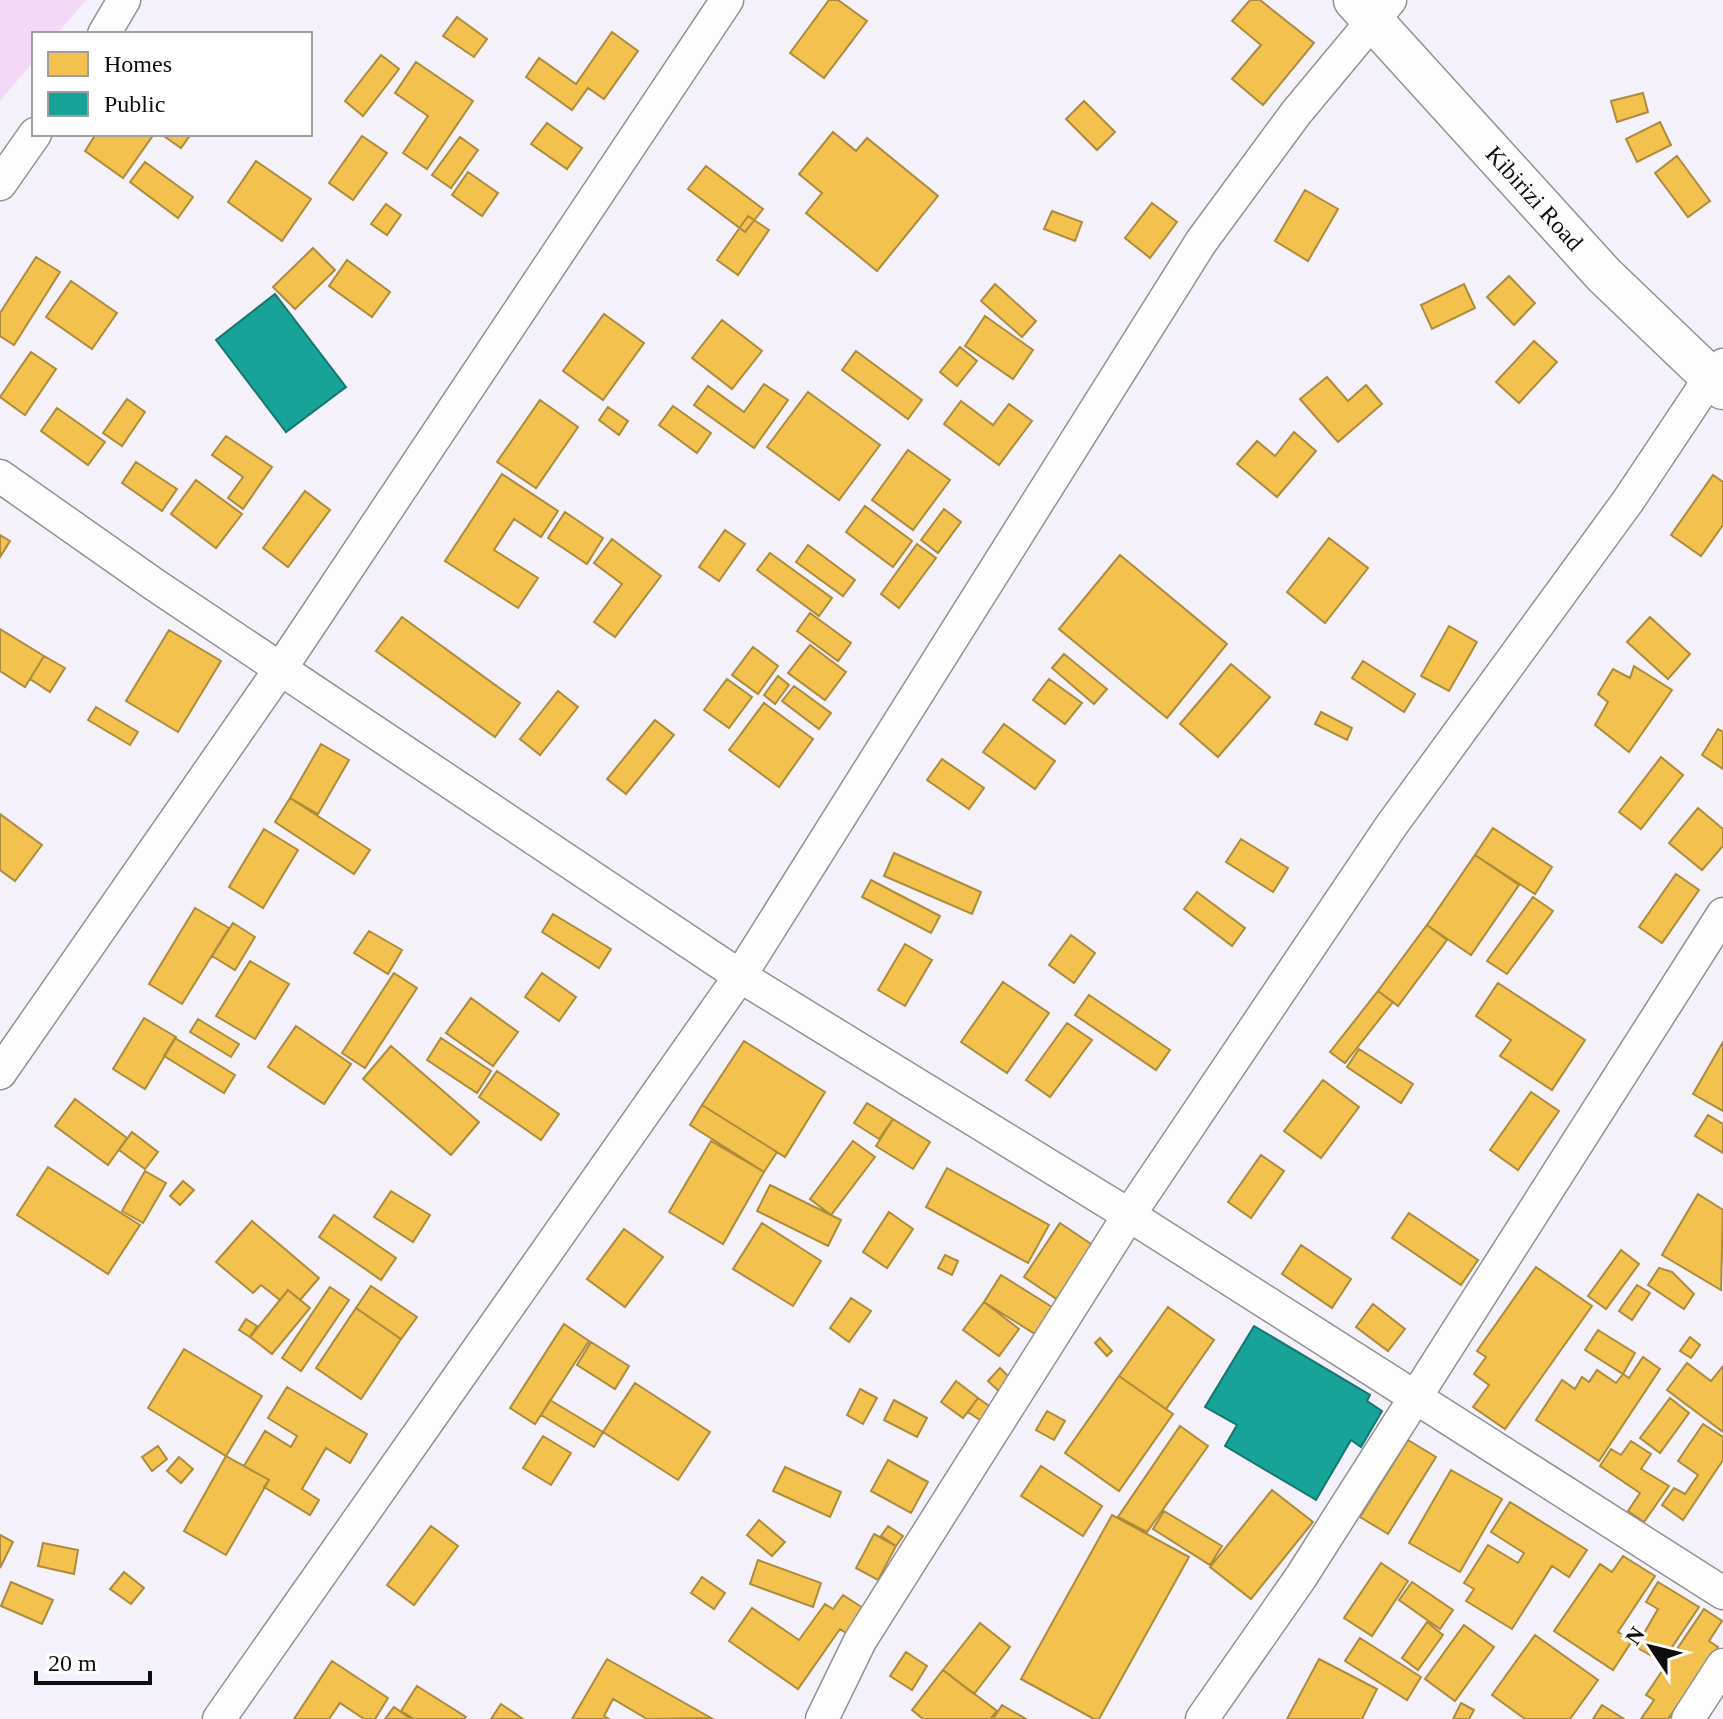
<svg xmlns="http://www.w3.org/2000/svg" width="1723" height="1719" font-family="'Times New Roman',serif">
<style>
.pitch{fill:#f3d9f7}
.homes{fill:#f2c14e;stroke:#ad8b3a;stroke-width:2}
.public{fill:#17a398;stroke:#14766e;stroke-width:2}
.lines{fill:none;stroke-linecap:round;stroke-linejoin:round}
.minor-casing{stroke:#919094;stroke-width:35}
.tertiary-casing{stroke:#919094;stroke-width:43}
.minor{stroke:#fefdfe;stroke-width:32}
.tertiary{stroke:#fefdfe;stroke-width:40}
.labels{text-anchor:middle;stroke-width:8;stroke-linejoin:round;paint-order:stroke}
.street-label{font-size:24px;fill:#0d0d0d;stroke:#fff}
</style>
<rect width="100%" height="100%" fill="#f5f1fb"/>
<path class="pitch" d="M0 0H86L57 34H34V61L0 101Z"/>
<path class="homes" d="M829 0H838L867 21 824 78 790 53Z
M1250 0H1260L1314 43 1263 105 1232 79 1261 45 1232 21Z
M457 17 487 39 474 57 443 36Z
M612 32 638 51 604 99 588 88 572 110 526 77 539 58 576 84Z
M381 55 399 69 363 116 345 101Z
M416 62 473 101 427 169 403 153 428 116 395 93Z
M1643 93 1648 112 1617 122 1611 101Z
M1084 101 1115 132 1097 150 1066 119Z
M1660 122 1671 145 1637 162 1626 139Z
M547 123 582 148 567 169 531 144Z
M833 132 856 151 867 138 938 196 877 271 806 213 822 193 799 174Z
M96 134H154L123 178 85 151Z
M161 134H191L181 148Z
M362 136 387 153 353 200 329 183Z
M460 137 478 150 451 188 432 175Z
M1677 156 1710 201 1688 217 1655 173Z
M256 161 311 199 282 241 228 202Z
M145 162 193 197 178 218 130 182Z
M706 166 763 209 745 232 688 189Z
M468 172 498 193 482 216 452 195Z
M1305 190 1338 209 1308 261 1275 241Z
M1152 203 1177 222 1150 258 1125 238Z
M386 204 401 215 387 235 371 224Z
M1052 211 1082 222 1075 241 1044 229Z
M748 216 769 230 738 275 717 260Z
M313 248 335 270 295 309 273 287Z
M36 257 60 272 14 345 0 336V313Z
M347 260 390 292 372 317 329 286Z
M1509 276 1535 303 1514 325 1487 297Z
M71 281 117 313 92 349 46 317Z
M995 284 1036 321 1022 337 981 301Z
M1464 284 1475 308 1432 329 1421 305Z
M604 314 644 343 603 400 563 371Z
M985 316 1033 350 1013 379 965 346Z
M722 320 762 351 732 389 692 358Z
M1534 341 1557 362 1519 403 1496 382Z
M960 347 977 361 957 386 940 372Z
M856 351 922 400 908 419 842 370Z
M31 352 56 369 25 415 0 397Z
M1327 377 1348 401 1366 385 1382 404 1338 442 1300 399Z
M764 384 788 400 754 448 694 405 708 386 744 412Z
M808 392 880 445 839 500 767 447Z
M127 399 145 412 122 446 103 433Z
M540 400 578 427 536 488 497 462Z
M961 401 993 425 1009 404 1032 421 999 465 944 424Z
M673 406 711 433 697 453 659 425Z
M608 407 628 421 619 435 599 420Z
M57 408 105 442 88 465 41 431Z
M1294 432 1316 451 1277 497 1237 464 1257 441 1275 456Z
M226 436 272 467 243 509 228 498 243 477 212 455Z
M908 450 950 480 913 530 872 500Z
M136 462 177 489 162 511 122 483Z
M502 474 558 511 541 537 514 519 494 550 538 578 518 608 445 561Z
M1713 475 1723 482V525L1701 556 1671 535Z
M196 480 242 514 216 548 171 514Z
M305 491 330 510 288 567 263 548Z
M865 506 912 541 893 567 846 532Z
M944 509 961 522 938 553 921 540Z
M565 512 603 538 587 564 548 538Z
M725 530 745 544 719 581 699 567Z
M0 535 10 541 0 557Z
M1329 538 1368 568 1325 623 1287 592Z
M612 539 661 576 615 637 594 622 622 584 594 563Z
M917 544 936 558 899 608 881 594Z
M808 545 855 580 843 596 796 562Z
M770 553 832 598 819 616 757 570Z
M1120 555 1227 644 1167 718 1059 629Z
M810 613 851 643 838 661 797 631Z
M402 617 520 703 495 737 376 651Z
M1650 617 1690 654 1668 679 1627 642Z
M1449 626 1477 642 1449 691 1421 676Z
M0 629 44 656 25 687 0 671Z
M169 630 221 661 178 732 126 701Z
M810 645 846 672 825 700 788 673Z
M753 647 778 666 758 694 732 675Z
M1064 654 1107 689 1094 704 1052 668Z
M44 656 65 668 50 692 30 679Z
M1363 661 1415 694 1404 712 1352 678Z
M1231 664 1270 697 1218 757 1180 724Z
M1634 666 1672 690 1629 752 1595 725 1608 702 1598 694 1613 669 1630 678Z
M778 676 789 685 775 704 764 695Z
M727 679 752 697 729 728 704 710Z
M1049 679 1082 703 1065 724 1033 700Z
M794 686 831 713 819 729 782 701Z
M558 691 578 707 540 755 520 739Z
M764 703 813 739 779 787 729 750Z
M96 707 138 732 130 745 88 720Z
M1321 712 1352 728 1347 740 1315 724Z
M655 720 674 735 626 794 607 779Z
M1004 724 1055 761 1035 789 983 752Z
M1718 729 1723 732V769L1702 755Z
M321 744 349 760 318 814 290 798Z
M1661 757 1683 775 1641 829 1619 812Z
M942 759 984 788 969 809 927 780Z
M290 798 370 850 354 874 275 822Z
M1698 808 1723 829V846L1702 870 1669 843Z
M0 814 42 845 15 881 0 870Z
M1493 828 1552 867 1535 894 1475 855Z
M264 829 298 850 263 908 229 887Z
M1241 839 1288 868 1273 892 1226 862Z
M894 853 981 892 972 914 884 876Z
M1475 855 1519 885 1471 955 1427 925Z
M1676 874 1699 890 1662 943 1639 927Z
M871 880 940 916 931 933 862 897Z
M1197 892 1245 928 1232 946 1184 909Z
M1533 897 1553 911 1507 974 1487 961Z
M195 908 229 928 182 1004 149 984Z
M553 914 611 949 599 968 542 932Z
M233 923 255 937 235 970 212 956Z
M1427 925 1447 940 1398 1006 1378 991Z
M369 931 402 950 388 974 354 953Z
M1071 935 1095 953 1074 983 1049 965Z
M905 944 932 960 905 1006 878 990Z
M250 961 289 984 255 1039 216 1016Z
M394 973 417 988 365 1068 342 1053Z
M542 973 576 997 559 1021 525 997Z
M1003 982 1049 1013 1007 1073 961 1042Z
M1498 983 1585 1040 1552 1090 1500 1056 1511 1040 1476 1016Z
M1378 991 1393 1002 1345 1063 1330 1052Z
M1089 995 1170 1050 1156 1070 1075 1015Z
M471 998 518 1032 493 1066 446 1033Z
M144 1018 176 1037 145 1089 113 1069Z
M198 1019 239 1044 231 1057 190 1032Z
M1067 1023 1092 1040 1050 1097 1026 1080Z
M296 1026 351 1064 324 1104 268 1067Z
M175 1038 235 1075 224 1093 164 1056Z
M441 1038 491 1071 477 1093 427 1060Z
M744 1041 825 1092 785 1157 702 1105Z
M1723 1042V1111L1693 1094Z
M391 1046 479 1122 451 1155 363 1079Z
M1359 1049 1413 1084 1401 1103 1347 1067Z
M497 1071 559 1114 541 1140 479 1097Z
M1323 1080 1359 1107 1321 1158 1284 1131Z
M1531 1092 1559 1111 1518 1170 1490 1150Z
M75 1099 127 1138 108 1165 55 1126Z
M867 1103 893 1119 879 1139 854 1123Z
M702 1105 777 1152 764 1172 690 1125Z
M1708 1115 1723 1124V1153L1695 1136Z
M893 1119 930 1142 913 1169 876 1146Z
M132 1132 158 1152 145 1169 119 1150Z
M711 1141 764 1172 723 1244 669 1212Z
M853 1141 875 1157 831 1215 810 1199Z
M1261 1155 1284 1171 1251 1218 1228 1202Z
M48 1167 140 1225 108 1274 17 1215Z
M947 1168 1049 1225 1028 1263 926 1207Z
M145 1171 166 1183 143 1223 122 1211Z
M183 1181 194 1190 180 1205 170 1196Z
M770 1185 841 1220 828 1246 757 1211Z
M391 1191 430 1215 413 1242 374 1217Z
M1698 1194 1723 1210 1721 1290 1662 1255Z
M889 1212 913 1229 887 1268 863 1252Z
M1409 1213 1478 1260 1461 1285 1392 1238Z
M334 1215 396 1258 381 1280 319 1237Z
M252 1221 319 1278 300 1300 288 1290 280 1300 261 1285 253 1293 216 1262Z
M762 1223 821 1261 793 1306 733 1269Z
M1060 1223 1094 1246 1058 1300 1024 1277Z
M624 1229 663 1257 625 1307 587 1279Z
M1301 1245 1351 1279 1332 1308 1282 1274Z
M1621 1250 1639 1264 1606 1309 1588 1296Z
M945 1255 958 1261 952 1275 938 1268Z
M1536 1267 1592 1306 1505 1429 1473 1407 1489 1385 1474 1374 1486 1357 1477 1351Z
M1659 1268 1672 1272 1694 1294 1684 1309 1648 1285Z
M1001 1275 1052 1307 1035 1334 984 1302Z
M1637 1285 1650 1293 1632 1320 1619 1311Z
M371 1286 417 1317 401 1339 356 1308Z
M330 1287 349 1300 301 1371 282 1358Z
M288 1290 310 1308 272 1354 250 1337Z
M851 1298 871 1311 849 1342 830 1328Z
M984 1302 1019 1329 999 1356 963 1330Z
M1373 1304 1405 1329 1388 1351 1356 1327Z
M1168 1307 1214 1340 1166 1409 1119 1376Z
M356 1308 401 1339 361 1399 316 1368Z
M246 1319 257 1326 250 1337 239 1330Z
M564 1324 589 1341 535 1424 510 1408Z
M1598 1330 1635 1353 1623 1374 1585 1350Z
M1690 1337 1700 1345 1691 1358 1680 1351Z
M1100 1338 1112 1351 1107 1356 1095 1343Z
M591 1342 629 1366 615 1389 577 1365Z
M184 1349 262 1396 226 1456 148 1408Z
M1643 1357 1660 1369 1599 1461 1536 1420 1562 1380 1575 1389 1582 1377 1589 1382 1597 1370 1616 1383 1623 1374 1629 1378Z
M1687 1363 1711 1381 1723 1366V1432L1667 1390Z
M1000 1368 1014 1382 1002 1394 988 1381Z
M1119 1376 1173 1414 1119 1491 1065 1453Z
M956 1381 978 1398 963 1418 941 1402Z
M635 1383 710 1432 678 1480 603 1432Z
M287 1387 367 1434 350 1463 326 1448 302 1489 319 1500 310 1515 264 1487 269 1480 244 1466 265 1431 291 1447 297 1436 268 1418Z
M860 1389 877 1398 863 1424 847 1415Z
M978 1398 995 1410 986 1424 968 1412Z
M1670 1398 1689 1413 1660 1453 1640 1438Z
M550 1400 603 1432 594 1447 541 1415Z
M894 1400 927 1418 917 1437 884 1420Z
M1047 1411 1065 1421 1054 1440 1036 1430Z
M1703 1424 1723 1437V1460L1683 1520 1662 1505 1674 1488 1685 1494 1698 1475 1678 1461Z
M1180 1426 1208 1446 1147 1532 1118 1517Z
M543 1436 571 1453 551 1485 523 1468Z
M1408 1440 1436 1457 1388 1534 1360 1517Z
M1631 1441 1651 1454 1641 1469 1669 1486 1644 1522 1628 1511 1640 1493 1600 1466 1611 1449 1621 1455Z
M158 1446 167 1459 152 1471 142 1457Z
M226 1456 269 1480 226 1555 184 1531Z
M179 1457 193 1469 181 1483 167 1471Z
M888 1460 928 1482 911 1513 871 1491Z
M1041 1466 1102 1506 1083 1536 1021 1496Z
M785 1467 841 1492 830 1517 773 1491Z
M1451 1470 1502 1499 1460 1572 1409 1543Z
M1272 1490 1313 1522 1251 1599 1210 1567Z
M1510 1502 1587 1550 1569 1577 1552 1566 1512 1629 1466 1601 1474 1589 1464 1583 1488 1545 1518 1563 1524 1553 1491 1532Z
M1164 1511 1222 1546 1210 1565 1153 1529Z
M1112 1515 1189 1557 1099 1719H1094L1021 1679Z
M759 1520 785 1542 772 1556 747 1535Z
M431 1526 458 1546 414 1605 387 1585Z
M888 1526 903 1536 896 1546 881 1536Z
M874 1534 896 1546 878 1580 856 1568Z
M0 1535 13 1542 0 1568Z
M43 1543 78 1550 74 1574 38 1566Z
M1623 1556 1655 1576 1618 1632 1632 1641 1613 1670 1554 1631 1600 1564 1612 1572Z
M758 1560 821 1583 813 1607 750 1584Z
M1381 1563 1408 1581 1372 1636 1344 1618Z
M124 1572 144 1588 131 1604 110 1589Z
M702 1577 725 1593 714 1609 691 1593Z
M11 1582 53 1600 42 1624 1 1606Z
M1412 1582 1453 1610 1440 1629 1399 1600Z
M1658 1582 1699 1607 1662 1662 1636 1647 1658 1609 1646 1602Z
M843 1595 866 1610 849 1635 840 1629 798 1689 729 1641 752 1608 799 1640 825 1604 833 1609Z
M1704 1609 1722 1621 1709 1641 1718 1647 1668 1719H1641L1654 1700 1646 1695Z
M1427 1622 1443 1635 1418 1670 1402 1658Z
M980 1623 1010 1647 974 1694 943 1670Z
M1464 1625 1494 1647 1455 1701 1425 1679Z
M1535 1635 1598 1680 1570 1719H1525L1492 1695Z
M1360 1638 1421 1677 1407 1700 1345 1661Z
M906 1652 927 1666 912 1690 890 1676Z
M607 1659 711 1718 647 1719 613 1699 604 1716 609 1719H572Z
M1319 1659 1377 1689 1362 1719H1287Z
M332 1661 388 1698 375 1719H364L340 1703 329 1719H294Z
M943 1670 997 1711 990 1719H923L912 1710Z
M417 1686 466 1717 464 1719H414L401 1711Z
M1461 1703 1474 1710 1469 1719H1453Z
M501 1704 523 1719H491Z
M1002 1705 1026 1719H993Z
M1602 1705 1624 1719H1593Z
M394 1707 411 1719H385Z"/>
<path class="public" d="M275 294 346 387 286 432 216 340Z
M1254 1326 1370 1395 1367 1401 1382 1411 1361 1447 1351 1440 1316 1500 1225 1446 1237 1425 1205 1407Z"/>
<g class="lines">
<defs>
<path id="minor" d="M104 34 124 0
M0 184 35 134
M0 476 155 585 740 976 1129 1215 1723 1593
M0 1073 281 668 727 0
M219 1719 740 976 1201 242 1296 113 1390 0
M822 1719 860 1641 1129 1215 1391 826 1628 501 1710 378 1723 365
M1202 1719 1301 1577 1723 914
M1688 1719 1723 1665"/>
<g id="tertiary">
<path id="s1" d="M1354 0 1604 275 1723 389"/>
</g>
</defs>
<use href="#minor" class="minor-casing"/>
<use href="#tertiary" class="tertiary-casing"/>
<use href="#minor" class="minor"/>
<use href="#tertiary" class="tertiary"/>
</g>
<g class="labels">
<g class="street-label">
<text dy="8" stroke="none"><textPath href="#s1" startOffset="268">Kibirizi Road</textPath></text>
</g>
</g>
<rect x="32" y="32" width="280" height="104" fill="#ffffff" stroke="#9e9e9e" stroke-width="2"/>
<rect x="48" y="52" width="40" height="24" fill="#f2c14e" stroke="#9e9e9e" stroke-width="2"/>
<text x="104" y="72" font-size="24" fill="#0d0d0d">Homes</text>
<rect x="48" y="92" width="40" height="24" fill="#17a398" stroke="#9e9e9e" stroke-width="2"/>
<text x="104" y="112" font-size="24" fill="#0d0d0d">Public</text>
<g transform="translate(1651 1647) rotate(305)" stroke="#ffffff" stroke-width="6" paint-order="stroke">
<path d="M0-6L14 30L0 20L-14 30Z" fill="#0d0d0d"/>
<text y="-12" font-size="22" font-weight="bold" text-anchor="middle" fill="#0d0d0d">N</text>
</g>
<path d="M36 1671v12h114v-12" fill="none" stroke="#0d0d0d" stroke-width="4"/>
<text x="48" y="1671" font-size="24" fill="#0d0d0d" stroke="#ffffff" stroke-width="6" paint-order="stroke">20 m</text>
</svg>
